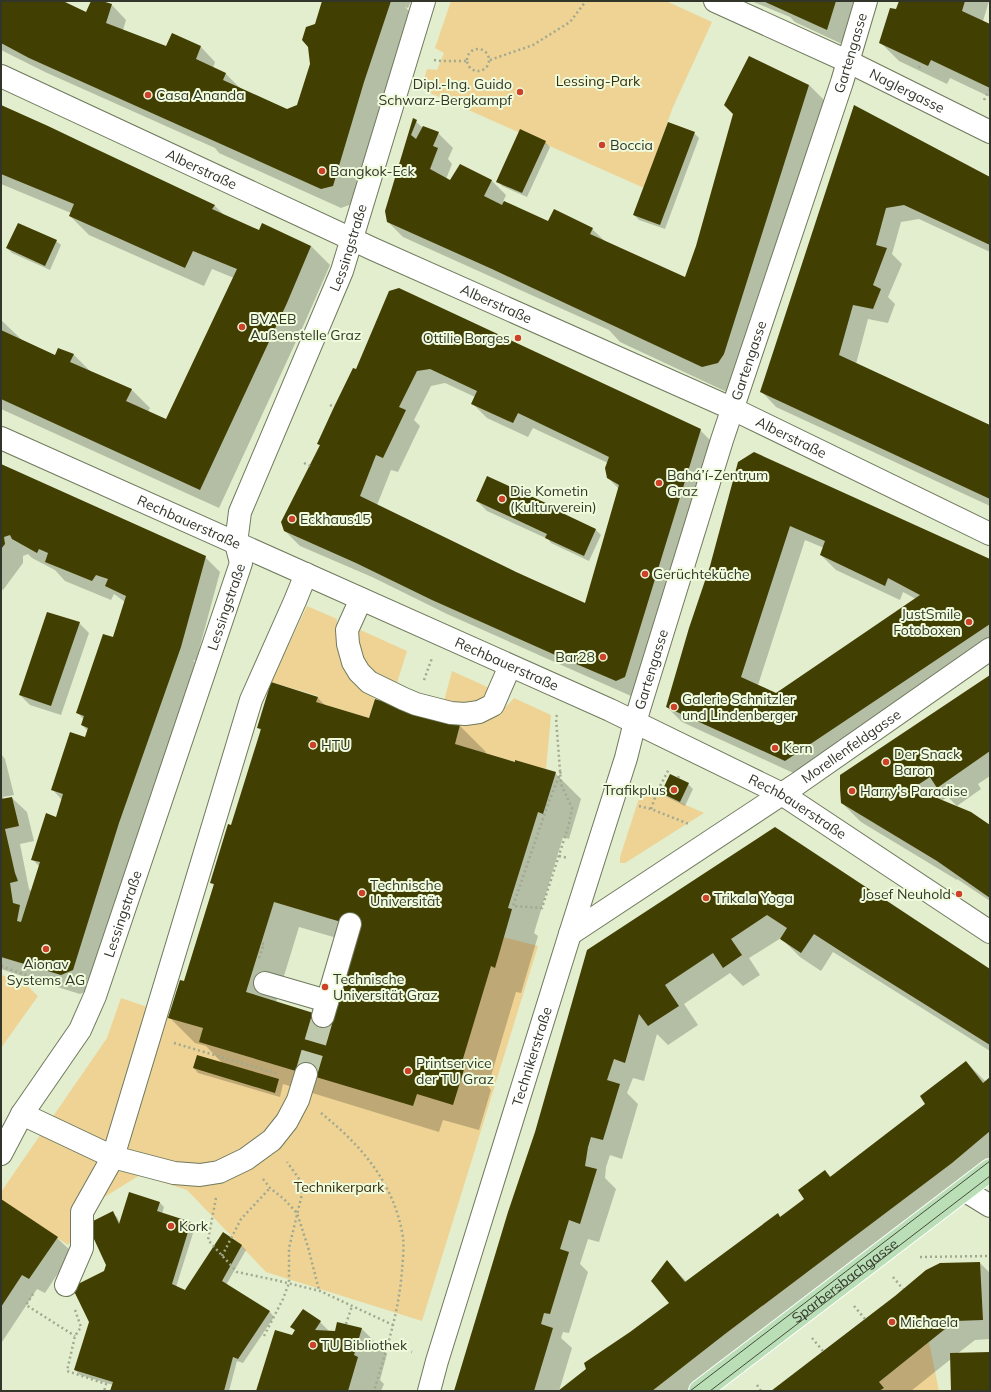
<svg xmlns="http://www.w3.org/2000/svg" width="991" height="1392" font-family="Mulish,sans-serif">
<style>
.green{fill:#eed394}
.shadow{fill:#0003;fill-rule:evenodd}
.building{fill:#423f03;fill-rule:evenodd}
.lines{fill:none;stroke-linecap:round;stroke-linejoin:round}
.minor-tunnel{stroke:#bfc9ad;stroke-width:22;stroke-dasharray:22 11;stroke-linecap:butt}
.minor-casing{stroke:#6f795d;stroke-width:24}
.major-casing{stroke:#fff;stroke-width:24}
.path{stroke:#a0a990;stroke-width:2.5;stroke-dasharray:2 3;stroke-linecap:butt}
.minor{stroke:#fff;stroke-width:22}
.major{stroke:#badfb7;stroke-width:22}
.tram{stroke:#454a3c;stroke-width:1}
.poi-dot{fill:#cc4128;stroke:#effbdb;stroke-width:1.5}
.labels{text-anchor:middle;stroke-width:4;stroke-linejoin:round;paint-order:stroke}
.street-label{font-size:14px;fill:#32362a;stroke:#effbdb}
.park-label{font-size:14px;fill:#3a2e0f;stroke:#effbdb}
.poi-label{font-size:14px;fill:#32362a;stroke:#effbdb;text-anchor:start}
</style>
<rect width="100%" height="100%" fill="#e2eece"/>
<path class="green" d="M451 1H666L712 22 673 107 644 188 421 89 427 69 437 70 444 53 435 48Z
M307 606 337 619C335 660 343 674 375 699L369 718 316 702 318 696 271 682Z
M356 628 407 651 396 686C389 682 381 678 374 673 361 662 357 644 356 628Z
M452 671 494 690C492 692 490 695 487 697 479 703 454 703 444 701Z
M514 698 551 715 546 769 515 760V762L455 744 460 725C483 721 499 716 514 698Z
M643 786 704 813 625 863H620V857Z
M495 935 538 946 422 1321 266 1272 187 1190 140 1175 93 1204 68 1245 1 1200V1192L107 1038 121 998 203 1026 201 1036 404 1100Z
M1 975 22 981 38 996 1 1048Z
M929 1342 939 1391H879L884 1388 879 1382Z"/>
<path class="shadow" d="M1 1H61L87 14 93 1H98L112 5 126 20 123 30 167 48 173 35 201 47 215 62 213 68 226 74 241 89 287 110 297 106 311 64 316 24 323 1H411L408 8 405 7 412 14 352 204 341 208 219 153 215 148 45 72 1 50Z
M751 1H855L842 44 795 22 790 17Z
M900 1H989L983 21 990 25V97L950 78 947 84 899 61 880 42 897 10Z
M809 85 828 104 729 393 620 342 609 330 403 237 388 222 414 120 423 128 438 133 453 148 448 159 452 164 446 179 450 182 491 180 506 195 503 202 548 222 592 229 607 243 685 278Z
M1 105 214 205 224 215 259 231 311 246 330 265 305 322 219 508 1 409V320L22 340 56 356 74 355 91 372 131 389 150 408 148 412 167 420 234 278 212 269 204 286 89 235 70 216 71 213 1 184Z
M855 107 990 178V252L919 219 901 222 892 254 902 264 888 297 895 304 888 323 868 319 856 364 990 426V506L776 407 762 392Z
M694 133 699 138 665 229 639 220 634 215Z
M545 142 550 147 527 197 502 186 498 181Z
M56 241 61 245 50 270 12 253 7 248Z
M390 292 700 430 715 445 640 692 631 696 447 614 372 577 300 546 285 531 321 446 318 444 357 370ZM445 383 475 397 472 403 487 418 528 437 533 428 608 463V478L619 489 586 605 516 572 377 505 391 470 398 472 420 426 414 420 431 386Z
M754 453 990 560V648L800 776 682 722 667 707ZM805 540 824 548 821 555 836 570 900 600 903 592 916 599 777 694 758 685Z
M1 466 205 557 220 572 196 661 193 660 199 667 92 989 80 994 31 979 1 969V754L5 759 14 795 3 797 4 800 12 798 27 812 34 841 20 844 29 889 32 892 40 867 32 859 57 818 62 800 52 789 86 738 88 731 82 725 84 720 77 712 113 638 125 602 114 594 111 600 65 581 55 570 32 558 28 554 23 556V563L3 590 1 588Z
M477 501 558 510 563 515 596 530 601 535 589 561 551 543 548 539 487 511Z
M79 623 89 633 61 715 30 705 20 695Z
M990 676V776L978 784 981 789 957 806 948 797 941 801 990 826V901L957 879V880L861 822 842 803Z
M317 697 326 706 370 719 460 726 486 752 485 754 555 773 581 799 569 839 563 837 534 933 538 936 521 993 516 992 488 1086 491 1090 479 1130 443 1120 439 1132 283 1084 280 1097 198 1073 194 1068 223 1064 206 1046 195 1043 169 1017 184 982 214 885 211 883 232 827 261 731 258 727ZM299 927 354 943 331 1019 276 1002Z
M671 775 688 784 693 789 685 806 667 797 663 792Z
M775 829 990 970V1051L833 952 821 971 800 957 781 938 749 958 760 975 743 986 730 973 684 1004 698 1025 668 1045 657 1034 644 1081 633 1078 627 1093 638 1104 622 1159 610 1155 606 1167 605 1178 616 1189 599 1242 588 1239 580 1264 588 1272 569 1333 563 1332 561 1338 572 1348 559 1391H455L536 1132Z
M966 1062 986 1082 990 1079V1166L695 1391H559L631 1333 671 1303 667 1262 687 1282 778 1215 781 1218 806 1199 825 1171 831 1177 927 1104Z
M1 1201 57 1238 72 1252 45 1293 37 1289 2 1342Z
M160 1203 164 1207 162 1214 190 1223 195 1227 176 1287 185 1291 241 1245 246 1250 226 1285 270 1312 274 1317 243 1363 237 1361 229 1391H111L113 1385 80 1375 75 1370 107 1265 112 1213 117 1217 120 1223Z
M980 1263 990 1273V1339L975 1340 957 1354 990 1353V1391H952L951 1359 911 1391H772Z
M320 1322 330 1332 361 1328 387 1354 380 1380 384 1384 381 1391H257L293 1337 296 1331 291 1326Z"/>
<path class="building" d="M1 1H63L86 12 91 1H102L112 4 106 23 166 46 172 33 201 46 196 59 226 73 223 80 287 109 297 105 310 64 308 47 302 40 306 27 315 24 322 1H391L364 82 333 186 321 189 29 58 1 43Z
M763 1H836L827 30Z
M899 1H965L962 11 990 24V88L931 60 928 66 879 43 890 8 896 9Z
M749 56 809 85 724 354 718 363 702 367 492 269 387 222 385 211 413 118 417 120 411 135 416 139 423 126 439 132 433 146 438 148 430 169 450 180 460 164 492 180 484 196 502 205 504 201 548 221 554 209 593 228 590 234 685 277 696 246 733 114 724 105Z
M1 105 48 126 94 148 215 205 212 209 259 230 262 223 311 246 287 303 200 490 1 399V330L55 355 58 348 74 354 70 362 132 389 126 401 166 419 237 269 193 251 185 268 69 216 74 204 1 174Z
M854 105 990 177V245L904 205 886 208 876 245 887 248 873 285 881 289 873 309 853 305 839 355 990 425V499L760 392Z
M668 122 695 132 660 225 633 215Z
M520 129 546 141 522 193 496 182Z
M18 223 57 240 45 266 6 248Z
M399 288 701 429 625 677 616 681 562 658 432 600 356 563 284 531 281 522 320 445 317 444 334 407 353 368 356 369 389 291ZM430 369 477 391 471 404 513 423 518 413 593 449 609 457 605 468 607 478 619 485 585 603 516 572 360 496 376 455 383 458 406 410 399 407 417 371Z
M754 452 990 559V624L785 761 666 707 689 628 710 566 738 462ZM790 526 825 541 820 555 885 586 888 578 920 595 776 693 741 677Z
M1 464 206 556 181 647 119 823 73 970 61 975 1 957V799L12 797 19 826 5 829 15 873 18 881 10 883 13 903 20 905 17 921 21 922 40 862 31 860 46 813 56 817 63 794 51 790 70 732 85 737 88 728 81 725 84 716 76 713 103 634 113 637 126 596 105 586 108 579 96 575 92 581 45 562 48 553 39 549 37 553 12 539 10 535 4 537 5 544 1 549Z
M487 476 559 509 558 511 596 529 584 556 545 538 547 534 476 501Z
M47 612 80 622 51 706 19 695Z
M990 675V751L937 788 930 777 913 788 971 812 990 825V898L937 861 841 803 840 789V775Z
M271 682 318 697 316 702 369 718 375 699 460 725 455 744 515 762V760L556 772 543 814 538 812 508 908 512 909 495 968 491 966 462 1062 466 1063 453 1105 417 1094 413 1106 199 1042 203 1028 168 1018 180 980 184 981 214 884 210 883 228 824 231 825 261 729 257 728ZM274 902 358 927 323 1016 246 992Z
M670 774 689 783 680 802 661 793Z
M775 827 990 969V1045L862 965 814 934 801 953 780 939 787 928 767 915 731 939 742 955 723 968 713 953 665 985 679 1006 648 1026 639 1014 625 1063 614 1059 607 1080 620 1084 603 1140 591 1137 588 1147 585 1166 597 1169 580 1224 569 1220 560 1249 569 1252 550 1314 544 1313 541 1324 553 1328 534 1391H454L508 1212 535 1132 587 950Z
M197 1055 279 1079 275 1093 193 1068Z
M966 1061 983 1083 990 1077V1131L952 1163 725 1334 652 1391H558L586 1369 584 1363 630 1332 669 1303 651 1281 667 1260 685 1282 778 1213 780 1217 804 1199 798 1190 825 1170 830 1177 925 1104 920 1096Z
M129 1192 160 1202 157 1211 191 1222 172 1284 185 1290 223 1232 242 1245 222 1281 270 1311 238 1359 233 1357 224 1391H110L113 1382 74 1370 89 1322 72 1287 104 1271 106 1265 87 1224 113 1211 119 1224Z
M1 1199 58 1237 29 1279 22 1275 1 1307Z
M980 1262 983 1320 955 1321 879 1382 884 1388 879 1391H771L895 1296 926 1270 940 1263Z
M303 1309 321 1321 315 1330 335 1331 337 1322 362 1328 354 1355 358 1357 348 1391H256L275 1330 292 1335 295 1330 290 1327Z
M990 1352V1391H951L950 1353Z"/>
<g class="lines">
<path class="minor-tunnel" d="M306 1074 323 1016"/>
<defs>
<g id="minor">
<path id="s1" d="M715 1 847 61 990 132"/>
<path id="s2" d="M1 76 373 249 733 409 990 534"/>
<path id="s3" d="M1 438 610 710 782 794 990 932"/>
<path d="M361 599 347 630 348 644 353 662 359 672 369 682 404 699 416 704 451 713 465 714 479 712 493 705 510 666"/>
<path id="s4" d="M570 934 797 784 990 649"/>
<path d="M265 983 327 1001"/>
<path d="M323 1016 350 924"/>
<path d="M22 1114 113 1157 174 1173 200 1175 219 1172 246 1159 272 1140 287 1121 298 1100 306 1074"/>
<path id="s5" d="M1 1154 22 1114 80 1030 95 996 241 563 236 543 240 512 342 271 424 1"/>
<path d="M964 1190 990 1206"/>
<path d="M66 1285 82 1248V1212L113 1157 251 700 295 601 306 574"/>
<path id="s6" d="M429 1391 437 1361 570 934 626 758 635 722 722 440 842 82 866 1"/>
</g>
<g id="major">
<path id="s7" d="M700 1391 990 1170"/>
</g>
</defs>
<use href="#minor" class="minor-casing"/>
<use href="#major" class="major-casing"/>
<path class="path" d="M467 60a11 11 0 1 1 22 0a11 11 0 1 1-22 0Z
M434 60 441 61H467
M490 60 533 45 570 22 586 1
M919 68 921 63
M984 100 990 88
M330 405 334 407
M304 463 310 466
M424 680 432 658
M557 715 556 718 561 784 572 808 569 824 542 908 513 906 548 804 561 771
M678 778 680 774
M639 806 651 809 689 824
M651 809 657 792 669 769
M559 856 568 858
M259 958 264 944 261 943
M1 966 48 983
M174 1043 278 1074
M321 1113C362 1146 394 1183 403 1237 404 1247 403 1260 402 1270 399 1312 386 1351 374 1391
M263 1179 270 1188 284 1199 297 1213 308 1247 319 1290
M216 1198 208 1240 237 1272 275 1280 320 1291 393 1325
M222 1256 241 1219 270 1188
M920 1257 990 1256
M893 1277 903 1289
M33 1294 26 1305 75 1336
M854 1306 865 1319
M75 1310 81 1327 75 1336 67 1371 106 1384 104 1391
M346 1324 352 1306
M264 1336 283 1299 289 1283V1248L302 1194V1183L287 1162
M812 1338 823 1351
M388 1343 412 1352
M757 1385 761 1391"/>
<use href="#minor" class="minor"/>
<use href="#major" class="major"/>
<path class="tram" d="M690 1391 990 1161
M710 1391 990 1176"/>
</g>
<g class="poi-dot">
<circle cx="520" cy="92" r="4"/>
<circle cx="148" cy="95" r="4"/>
<circle cx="602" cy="145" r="4"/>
<circle cx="322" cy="171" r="4"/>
<circle cx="242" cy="327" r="4"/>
<circle cx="518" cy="338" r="4"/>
<circle cx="659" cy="483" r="4"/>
<circle cx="502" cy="499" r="4"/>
<circle cx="292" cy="519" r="4"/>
<circle cx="645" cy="574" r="4"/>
<circle cx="969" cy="622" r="4"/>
<circle cx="603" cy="657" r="4"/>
<circle cx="674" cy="707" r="4"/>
<circle cx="313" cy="745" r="4"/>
<circle cx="775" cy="748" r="4"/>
<circle cx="886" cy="762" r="4"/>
<circle cx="674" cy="790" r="4"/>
<circle cx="852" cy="791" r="4"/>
<circle cx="362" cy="893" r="4"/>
<circle cx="959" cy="894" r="4"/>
<circle cx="706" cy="898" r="4"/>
<circle cx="46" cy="949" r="4"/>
<circle cx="325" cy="987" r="4"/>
<circle cx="408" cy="1071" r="4"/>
<circle cx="171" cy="1226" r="4"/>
<circle cx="892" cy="1322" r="4"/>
<circle cx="313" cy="1345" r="4"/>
</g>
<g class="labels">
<g class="street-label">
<text dy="5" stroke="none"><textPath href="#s6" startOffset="1403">Gartengasse</textPath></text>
<text dy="5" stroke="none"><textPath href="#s1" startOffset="212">Naglergasse</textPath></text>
<text dy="5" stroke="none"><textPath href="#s2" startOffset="221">Alberstraße</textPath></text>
<text dy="5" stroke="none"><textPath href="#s5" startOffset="979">Lessingstraße</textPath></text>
<text dy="5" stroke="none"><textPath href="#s2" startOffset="545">Alberstraße</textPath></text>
<text dy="5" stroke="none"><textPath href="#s6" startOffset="1079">Gartengasse</textPath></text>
<text dy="5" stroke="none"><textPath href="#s2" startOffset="869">Alberstraße</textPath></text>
<text dy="5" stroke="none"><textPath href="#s3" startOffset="206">Rechbauerstraße</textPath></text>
<text dy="5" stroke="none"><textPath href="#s5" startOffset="595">Lessingstraße</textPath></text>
<text dy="5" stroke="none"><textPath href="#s3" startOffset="554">Rechbauerstraße</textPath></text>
<text dy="5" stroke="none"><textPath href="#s6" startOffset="755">Gartengasse</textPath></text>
<text dy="5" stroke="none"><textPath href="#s4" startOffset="338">Morellenfeldgasse</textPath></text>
<text dy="5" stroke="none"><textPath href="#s3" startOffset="878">Rechbauerstraße</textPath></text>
<text dy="5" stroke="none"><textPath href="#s5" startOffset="271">Lessingstraße</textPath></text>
<text dy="5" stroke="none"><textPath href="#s6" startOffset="350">Technikerstraße</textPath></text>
<text dy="5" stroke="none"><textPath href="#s7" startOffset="182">Sparbersbachgasse</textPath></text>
</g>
<g class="park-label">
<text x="598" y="86">Lessing-Park</text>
<text x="339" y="1192">Technikerpark</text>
</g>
<g class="poi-label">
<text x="512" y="89" text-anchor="end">Dipl.-Ing. Guido<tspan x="512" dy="16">Schwarz-Bergkampf</tspan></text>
<text x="156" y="100">Casa Ananda</text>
<text x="610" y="150">Boccia</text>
<text x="330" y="176">Bangkok-Eck</text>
<text x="250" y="324">BVAEB<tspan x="250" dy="16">Außenstelle Graz</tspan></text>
<text x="510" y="343" text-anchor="end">Ottilie Borges</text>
<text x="667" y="480">Bahá’í-Zentrum<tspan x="667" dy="16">Graz</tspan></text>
<text x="510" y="496">Die Kometin<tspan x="510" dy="16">(Kulturverein)</tspan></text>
<text x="300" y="524">Eckhaus15</text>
<text x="653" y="579">Gerüchteküche</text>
<text x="961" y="619" text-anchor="end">JustSmile<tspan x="961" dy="16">Fotoboxen</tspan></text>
<text x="595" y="662" text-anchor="end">Bar28</text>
<text x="682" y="704">Galerie Schnitzler<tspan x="682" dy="16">und Lindenberger</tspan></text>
<text x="321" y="750">HTU</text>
<text x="783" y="753">Kern</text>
<text x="894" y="759">Der Snack<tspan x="894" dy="16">Baron</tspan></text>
<text x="666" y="795" text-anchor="end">Trafikplus</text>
<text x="860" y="796">Harry's Paradise</text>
<text x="370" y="890">Technische<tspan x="370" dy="16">Universität</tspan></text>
<text x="951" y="899" text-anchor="end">Josef Neuhold</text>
<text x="714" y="903">Trikala Yoga</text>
<text x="46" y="969" text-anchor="middle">Aionav<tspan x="46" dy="16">Systems AG</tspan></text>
<text x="333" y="984">Technische<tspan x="333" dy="16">Universität Graz</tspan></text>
<text x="416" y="1068">Printservice<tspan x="416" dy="16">der TU Graz</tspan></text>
<text x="179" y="1231">Kork</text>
<text x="900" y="1327">Michaela</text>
<text x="321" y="1350">TU Bibliothek</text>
</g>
</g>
<rect width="991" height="1392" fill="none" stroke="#32362a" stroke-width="4"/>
</svg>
